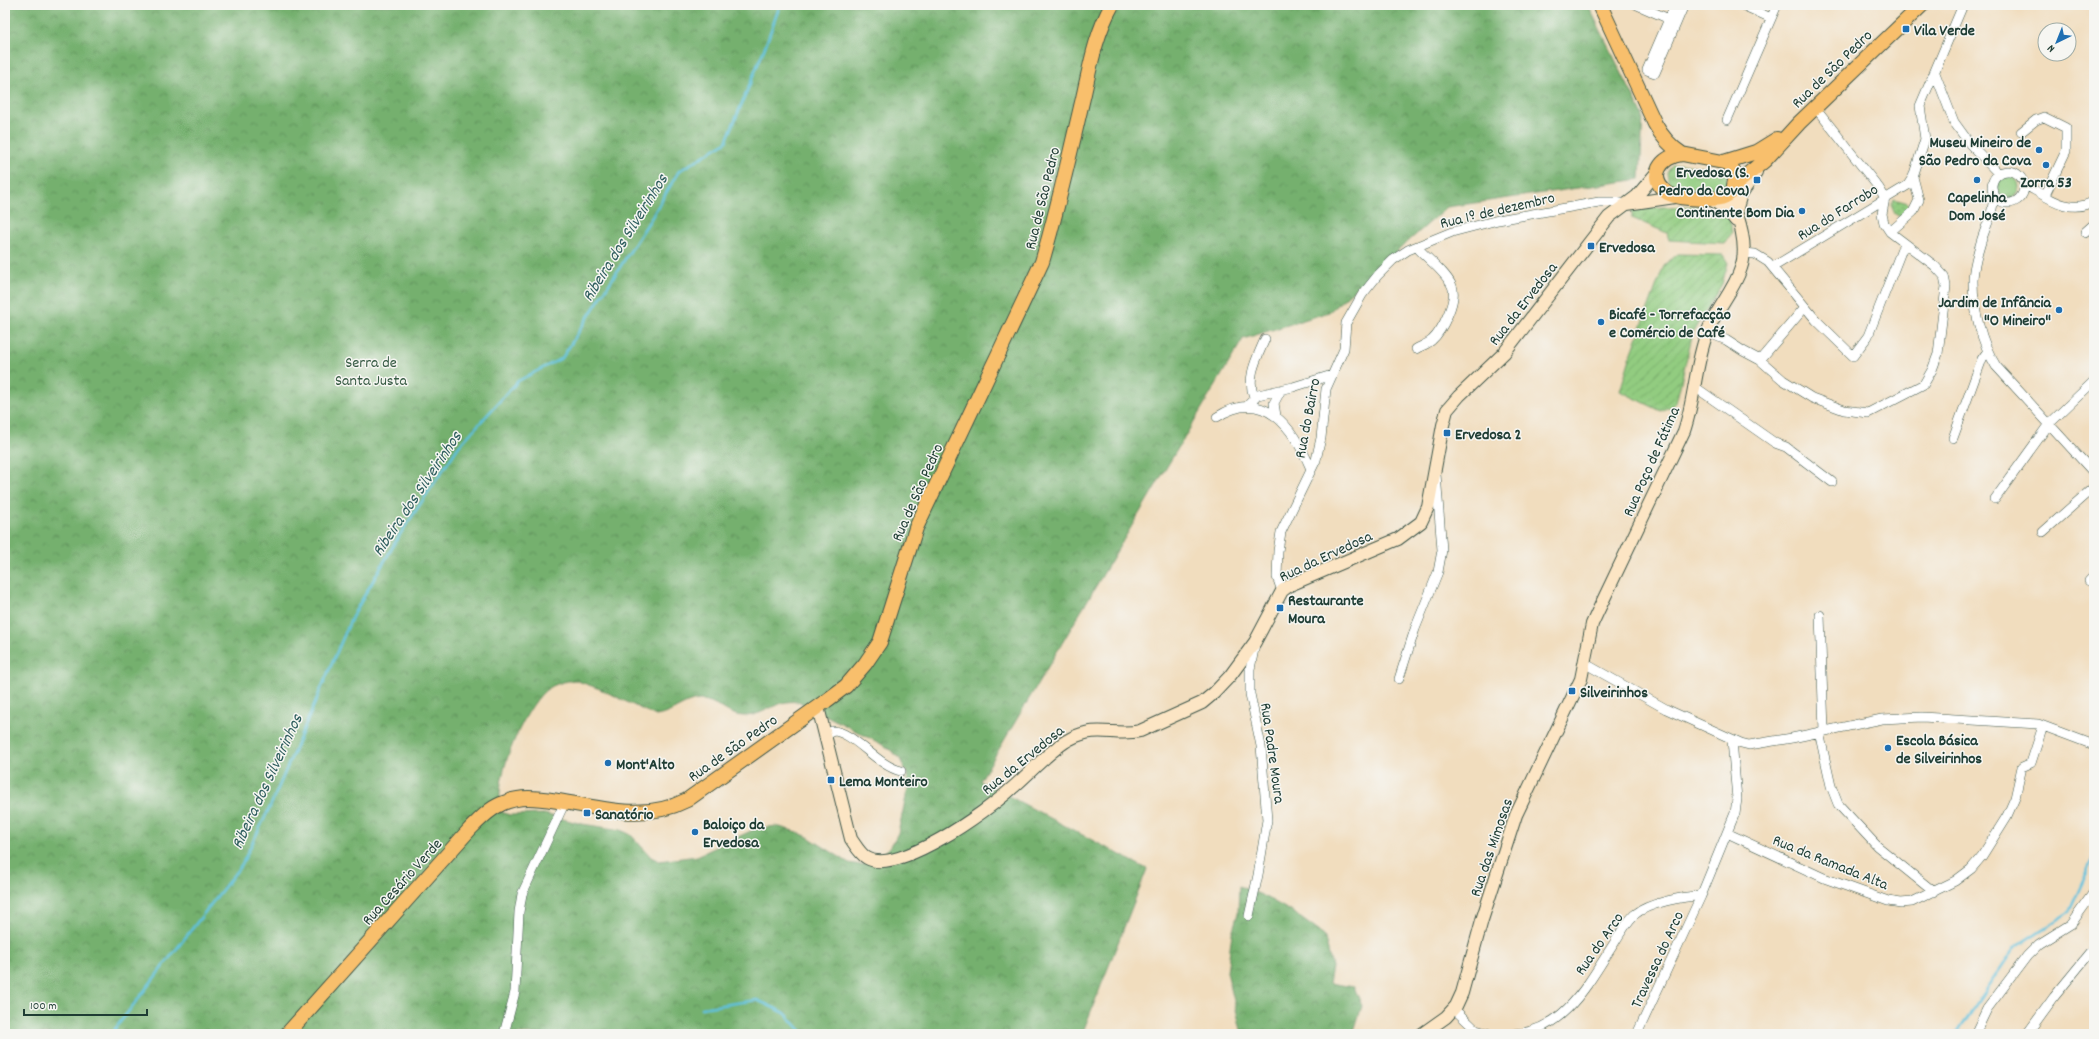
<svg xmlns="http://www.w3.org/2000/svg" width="2099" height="1039" font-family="Dekko,sans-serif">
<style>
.grass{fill:url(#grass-tufts);stroke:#58845a}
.forest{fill:url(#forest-crowns);stroke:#4a7651;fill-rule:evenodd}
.park{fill:url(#park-dots);stroke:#58845a}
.garden{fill:url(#garden-furrows);stroke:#58845a}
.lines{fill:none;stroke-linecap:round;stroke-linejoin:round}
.stream{stroke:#5ec1dd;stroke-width:2.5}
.street-casing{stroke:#3e5549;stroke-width:10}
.secondary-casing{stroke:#3e5549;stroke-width:14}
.primary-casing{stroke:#3e5549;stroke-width:16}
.street{stroke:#fff;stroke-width:9}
.secondary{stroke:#fce5c4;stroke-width:12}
.primary{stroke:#f8bf6c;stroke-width:14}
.poi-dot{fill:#1f6fb2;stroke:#f6f6f2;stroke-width:1.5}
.labels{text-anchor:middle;stroke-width:3;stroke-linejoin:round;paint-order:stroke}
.poi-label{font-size:16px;font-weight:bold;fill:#1f3d34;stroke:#f6f6f2;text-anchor:start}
.street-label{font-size:16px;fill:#1f3d34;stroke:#f6f6f2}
.park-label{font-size:16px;fill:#365a43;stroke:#f6f6f2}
.water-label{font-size:17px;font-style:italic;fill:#2f5e5e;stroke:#f6f6f2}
</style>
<defs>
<pattern id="grass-tufts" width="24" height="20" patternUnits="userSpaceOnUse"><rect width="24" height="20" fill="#92cc80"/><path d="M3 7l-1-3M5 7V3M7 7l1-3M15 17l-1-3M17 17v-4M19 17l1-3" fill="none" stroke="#77a76a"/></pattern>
<pattern id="forest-crowns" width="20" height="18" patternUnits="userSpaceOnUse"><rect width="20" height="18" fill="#75b06e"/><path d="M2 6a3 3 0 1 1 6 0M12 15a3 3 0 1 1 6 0" fill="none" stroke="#5f905b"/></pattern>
<pattern id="park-dots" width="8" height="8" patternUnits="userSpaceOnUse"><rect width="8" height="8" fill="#92cc80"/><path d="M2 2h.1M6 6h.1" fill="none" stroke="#77a76a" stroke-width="1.8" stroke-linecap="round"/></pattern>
<pattern id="garden-furrows" width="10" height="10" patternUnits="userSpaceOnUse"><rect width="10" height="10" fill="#92cc80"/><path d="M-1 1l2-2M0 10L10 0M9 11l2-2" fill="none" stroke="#77a76a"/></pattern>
</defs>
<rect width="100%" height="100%" fill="#f6f6f2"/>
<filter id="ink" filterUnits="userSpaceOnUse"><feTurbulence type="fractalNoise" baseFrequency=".025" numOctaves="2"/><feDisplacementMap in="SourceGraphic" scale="8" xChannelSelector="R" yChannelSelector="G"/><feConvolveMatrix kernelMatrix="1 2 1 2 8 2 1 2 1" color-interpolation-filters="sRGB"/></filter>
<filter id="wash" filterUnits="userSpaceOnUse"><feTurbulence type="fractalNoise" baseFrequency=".012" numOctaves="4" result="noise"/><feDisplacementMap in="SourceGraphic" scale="16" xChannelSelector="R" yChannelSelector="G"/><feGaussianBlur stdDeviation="0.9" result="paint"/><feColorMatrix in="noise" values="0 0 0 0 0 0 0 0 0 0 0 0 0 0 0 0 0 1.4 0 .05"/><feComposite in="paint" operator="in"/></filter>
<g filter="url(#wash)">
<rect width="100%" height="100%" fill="#f1ddbe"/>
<path class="grass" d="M1680 164 1721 170 1727 175C1729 183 1725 187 1718 189L1674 187 1669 183 1667 173 1672 165Z
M1997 187a11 11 0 1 1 22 0a11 11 0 1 1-22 0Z"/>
<path class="forest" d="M5 5H1588L1643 116 1640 179 1447 207 1329 312 1243 339 980 781 1147 869 1082 1034H5ZM575 680 600 689 656 716C672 714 684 701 699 700 717 699 726 716 744 716 766 716 779 696 802 703L885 746 899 757 907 773 908 788 898 833 891 846 884 853 869 862 861 865 849 863 808 837 797 832 776 826 755 829 697 856 659 861 651 857 631 835 621 830 582 824 544 814 510 815 503 813C489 786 524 708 546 690 554 684 565 681 575 680Z
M1239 886 1262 895 1294 913 1324 935 1332 967 1329 983 1354 987 1362 1006 1353 1034H1242L1227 972 1232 933 1238 913Z"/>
<path class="park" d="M1894 199 1908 203 1909 211 1901 217 1895 214 1891 205Z"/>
<path class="garden" d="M1662 207C1679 207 1720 202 1729 217 1731 221 1731 229 1732 233L1724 243 1669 240 1667 233 1632 218V210Z
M1678 254 1723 255 1728 263 1722 284 1693 332 1676 403 1661 411 1620 391 1630 358 1664 265Z"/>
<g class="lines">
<path class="stream" d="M701 1008 757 1000 785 1013 804 1034
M111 1034 242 864 270 807 352 617 399 536 459 446 518 381 562 358 650 220 679 171 726 142 765 47 780 5
M1956 1034 2015 947 2069 912 2094 857"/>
</g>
</g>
<g filter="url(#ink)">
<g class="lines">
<defs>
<path id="street" d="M1637 5 1669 19
M1675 5 1647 70 1655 73 1684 5
M1742 5 1771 18
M1935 73 1954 122 1970 144 1999 174
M1727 120 1777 5
M2021 132 2036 120 2044 117 2066 128V151L2045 195
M1992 187a16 16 0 1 1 32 0a16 16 0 1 1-32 0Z
M2024 184C2046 196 2069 216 2094 201
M1994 193C1994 212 1986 225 1981 242 1977 255 1973 268 1973 281 1973 309 1981 342 1996 366L2094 473
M1890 232 1913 212 1919 200 1913 177
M2085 232 2094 224
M1744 253 1755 254 1768 262 1816 320 1853 356 1868 336 1904 244
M1773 267 1908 185 1913 177 1925 139 1920 106 1963 5
M1707 332 1726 340 1743 351 1760 360 1783 380 1812 398 1844 410 1868 413 1924 384 1932 370 1938 354 1946 286 1944 276 1935 266 1890 232 1884 223 1882 214 1885 198 1879 188 1815 107
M1416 349C1421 346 1428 344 1432 340 1442 331 1458 299 1452 286 1445 271 1427 259 1417 247
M1760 360 1805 307
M1695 387 1775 443 1786 447 1832 482
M1254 397C1246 377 1257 358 1265 339
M1247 406 1258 395 1293 387 1332 375
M1276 416 1274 403 1281 390
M1217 417C1265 386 1294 429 1311 469
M1953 438 1982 359 1987 352
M1995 499 2049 424 2094 381
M2043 532 2094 487
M2089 581 2094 576
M1282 591 1277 577 1278 551 1281 532 1316 460 1321 438 1326 389 1344 349 1346 323 1362 295 1378 275 1393 260 1408 250 1452 232 1498 220 1599 202H1615L1627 204
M1820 615 1824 731
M1584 663 1666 709 1741 743 1749 745 1792 738 1882 719 1922 717 2038 724 2094 745
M1399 679 1415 629 1438 572 1442 550 1436 474
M1819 732 1831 786 1838 804 1877 846 1934 892
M826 737 832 731C852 730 877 766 901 771
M1727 833 1824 878 1888 901 1901 903 1912 902 1955 881 1971 869 1982 856 2007 816 2015 798 2022 767 2031 763 2043 726
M1249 916 1258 875 1267 820 1261 746 1250 694V669L1255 644
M1454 1009 1476 1030 1490 1034
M504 1034 515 992 519 912 522 894 565 802
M1513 1034C1564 1032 1589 982 1613 945 1619 935 1626 923 1634 915 1648 903 1684 896 1701 896
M1637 1034 1701 896 1735 813 1737 799 1732 740
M1975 1034 1987 1009 2027 956 2039 944 2071 924 2094 892
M2027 1034 2054 997 2094 948"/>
<path id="secondary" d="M1708 198C1720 204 1728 210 1736 221
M1627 204 1675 197
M1736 211 1741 194 1756 172
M818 707 851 839C856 846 860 854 867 858 897 876 987 811 1010 790 1027 776 1052 748 1070 739 1098 724 1114 737 1140 731L1202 703 1214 693 1230 676 1255 642 1282 591 1290 585 1398 539 1421 522 1428 507 1443 425 1447 410 1459 396 1504 353 1609 217 1637 196 1658 171
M1422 1034 1446 1017 1456 1006 1462 993 1482 920 1516 815 1581 679 1592 624 1598 611 1684 431C1695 399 1695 365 1707 333 1715 310 1734 291 1741 268 1749 245 1738 216 1730 194"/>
<path id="primary" d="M1600 5 1655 124C1662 137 1670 146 1682 154
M1682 154 1728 163 1736 175 1733 191C1729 194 1725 198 1720 198 1709 200 1674 199 1666 192 1647 177 1661 156 1682 154Z
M1724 162 1756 152 1777 139
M1735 185 1765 160 1799 123 1922 5
M287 1034 470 829C479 820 489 809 501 804 520 795 538 798 558 801 603 808 644 822 687 800L826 701 846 686 865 664 880 642 916 528 1042 262C1058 208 1070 153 1083 98 1090 67 1096 33 1112 5"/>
</defs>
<use href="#street" class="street-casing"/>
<use href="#secondary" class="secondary-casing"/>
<use href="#primary" class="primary-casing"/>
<use href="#street" class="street"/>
<use href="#secondary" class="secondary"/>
<use href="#primary" class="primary"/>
</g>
</g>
<g class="poi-dot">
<rect x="1902" y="25" width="8" height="8" rx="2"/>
<circle cx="2039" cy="150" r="4"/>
<circle cx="2046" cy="165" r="4"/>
<rect x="1753" y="176" width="8" height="8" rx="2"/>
<circle cx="1977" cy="180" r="4"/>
<circle cx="1802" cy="211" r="4"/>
<rect x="1587" y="242" width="8" height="8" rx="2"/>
<circle cx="2059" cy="310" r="4"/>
<circle cx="1601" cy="322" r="4"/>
<rect x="1443" y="429" width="8" height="8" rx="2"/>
<rect x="1276" y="604" width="8" height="8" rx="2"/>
<rect x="1568" y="687" width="8" height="8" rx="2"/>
<circle cx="1888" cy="748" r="4"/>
<circle cx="608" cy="763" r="4"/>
<rect x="827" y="776" width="8" height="8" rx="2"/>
<rect x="583" y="809" width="8" height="8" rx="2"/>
<circle cx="695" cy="832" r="4"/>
</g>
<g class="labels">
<g class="poi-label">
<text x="1914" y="35">Vila Verde</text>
<text x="2031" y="147" text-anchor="end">Museu Mineiro de<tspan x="2031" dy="18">São Pedro da Cova</tspan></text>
<text x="1749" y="177" text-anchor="end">Ervedosa (S.<tspan x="1749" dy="18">Pedro da Cova)</tspan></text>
<text x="2046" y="187" text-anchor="middle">Zorra 53</text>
<text x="1977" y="202" text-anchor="middle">Capelinha<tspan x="1977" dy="18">Dom José</tspan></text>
<text x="1794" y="217" text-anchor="end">Continente Bom Dia</text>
<text x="1599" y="252">Ervedosa</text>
<text x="2051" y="307" text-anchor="end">Jardim de Infância<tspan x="2051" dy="18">"O Mineiro"</tspan></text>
<text x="1609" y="319">Bicafé - Torrefacção<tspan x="1609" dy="18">e Comércio de Café</tspan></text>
<text x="1455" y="439">Ervedosa 2</text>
<text x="1288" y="605">Restaurante<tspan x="1288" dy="18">Moura</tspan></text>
<text x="1580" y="697">Silveirinhos</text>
<text x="1896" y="745">Escola Básica<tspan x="1896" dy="18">de Silveirinhos</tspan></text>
<text x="616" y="769">Mont'Alto</text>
<text x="839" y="786">Lema Monteiro</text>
<text x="595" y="819">Sanatório</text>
<text x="703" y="829">Baloiço da<tspan x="703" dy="18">Ervedosa</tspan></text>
</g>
<g class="street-label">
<text transform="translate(1831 68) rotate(-44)" y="6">Rua de São Pedro</text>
<text transform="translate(1041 198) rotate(-76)" y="6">Rua de São Pedro</text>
<text transform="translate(1497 209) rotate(-13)" y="6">Rua 1º de dezembro</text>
<text transform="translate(1837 211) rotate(-32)" y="6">Rua do Farrobo</text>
<text transform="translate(1522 303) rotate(-52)" y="6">Rua da Ervedosa</text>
<text transform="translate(1306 418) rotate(-79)" y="6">Rua do Bairro</text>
<text transform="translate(1650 461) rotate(-66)" y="6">Rua Poço de Fátima</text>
<text transform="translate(916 492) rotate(-66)" y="6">Rua de São Pedro</text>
<text transform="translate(1325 555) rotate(-25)" y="6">Rua da Ervedosa</text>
<text transform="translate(732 747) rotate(-35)" y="6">Rua de São Pedro</text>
<text transform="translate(1274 753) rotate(82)" y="6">Rua Padre Moura</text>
<text transform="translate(1022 759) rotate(-39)" y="6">Rua da Ervedosa</text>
<text transform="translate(1490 847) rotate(-71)" y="6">Rua das Mimosas</text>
<text transform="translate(1831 861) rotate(22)" y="6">Rua da Ramada Alta</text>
<text transform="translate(401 881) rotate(-48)" y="6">Rua Cesário Verde</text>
<text transform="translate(1598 943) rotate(-55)" y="6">Rua do Arco</text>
<text transform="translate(1656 959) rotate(-65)" y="6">Travessa do Arco</text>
</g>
<g class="park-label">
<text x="371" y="367">Serra de<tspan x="371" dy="18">Santa Justa</tspan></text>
</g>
<g class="water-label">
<text transform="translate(624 237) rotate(-58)" y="6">Ribeira dos Silveirinhos</text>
<text transform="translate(416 493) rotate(-56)" y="6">Ribeira dos Silveirinhos</text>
<text transform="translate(266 781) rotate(-65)" y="6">Ribeira dos Silveirinhos</text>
</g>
</g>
<rect width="2099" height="1039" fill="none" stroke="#f6f6f2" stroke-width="20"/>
<g transform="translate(2057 42) rotate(223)"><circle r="19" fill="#f6f6f2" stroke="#a0aca6"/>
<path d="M0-3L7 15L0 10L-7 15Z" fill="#1f6fb2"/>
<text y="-6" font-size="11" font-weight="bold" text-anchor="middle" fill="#1f3d34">N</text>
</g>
<path d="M24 1009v6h123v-6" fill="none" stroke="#1f3d34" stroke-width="2"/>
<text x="30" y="1009" font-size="12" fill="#1f3d34" stroke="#f6f6f2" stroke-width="3" paint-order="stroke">100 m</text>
</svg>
